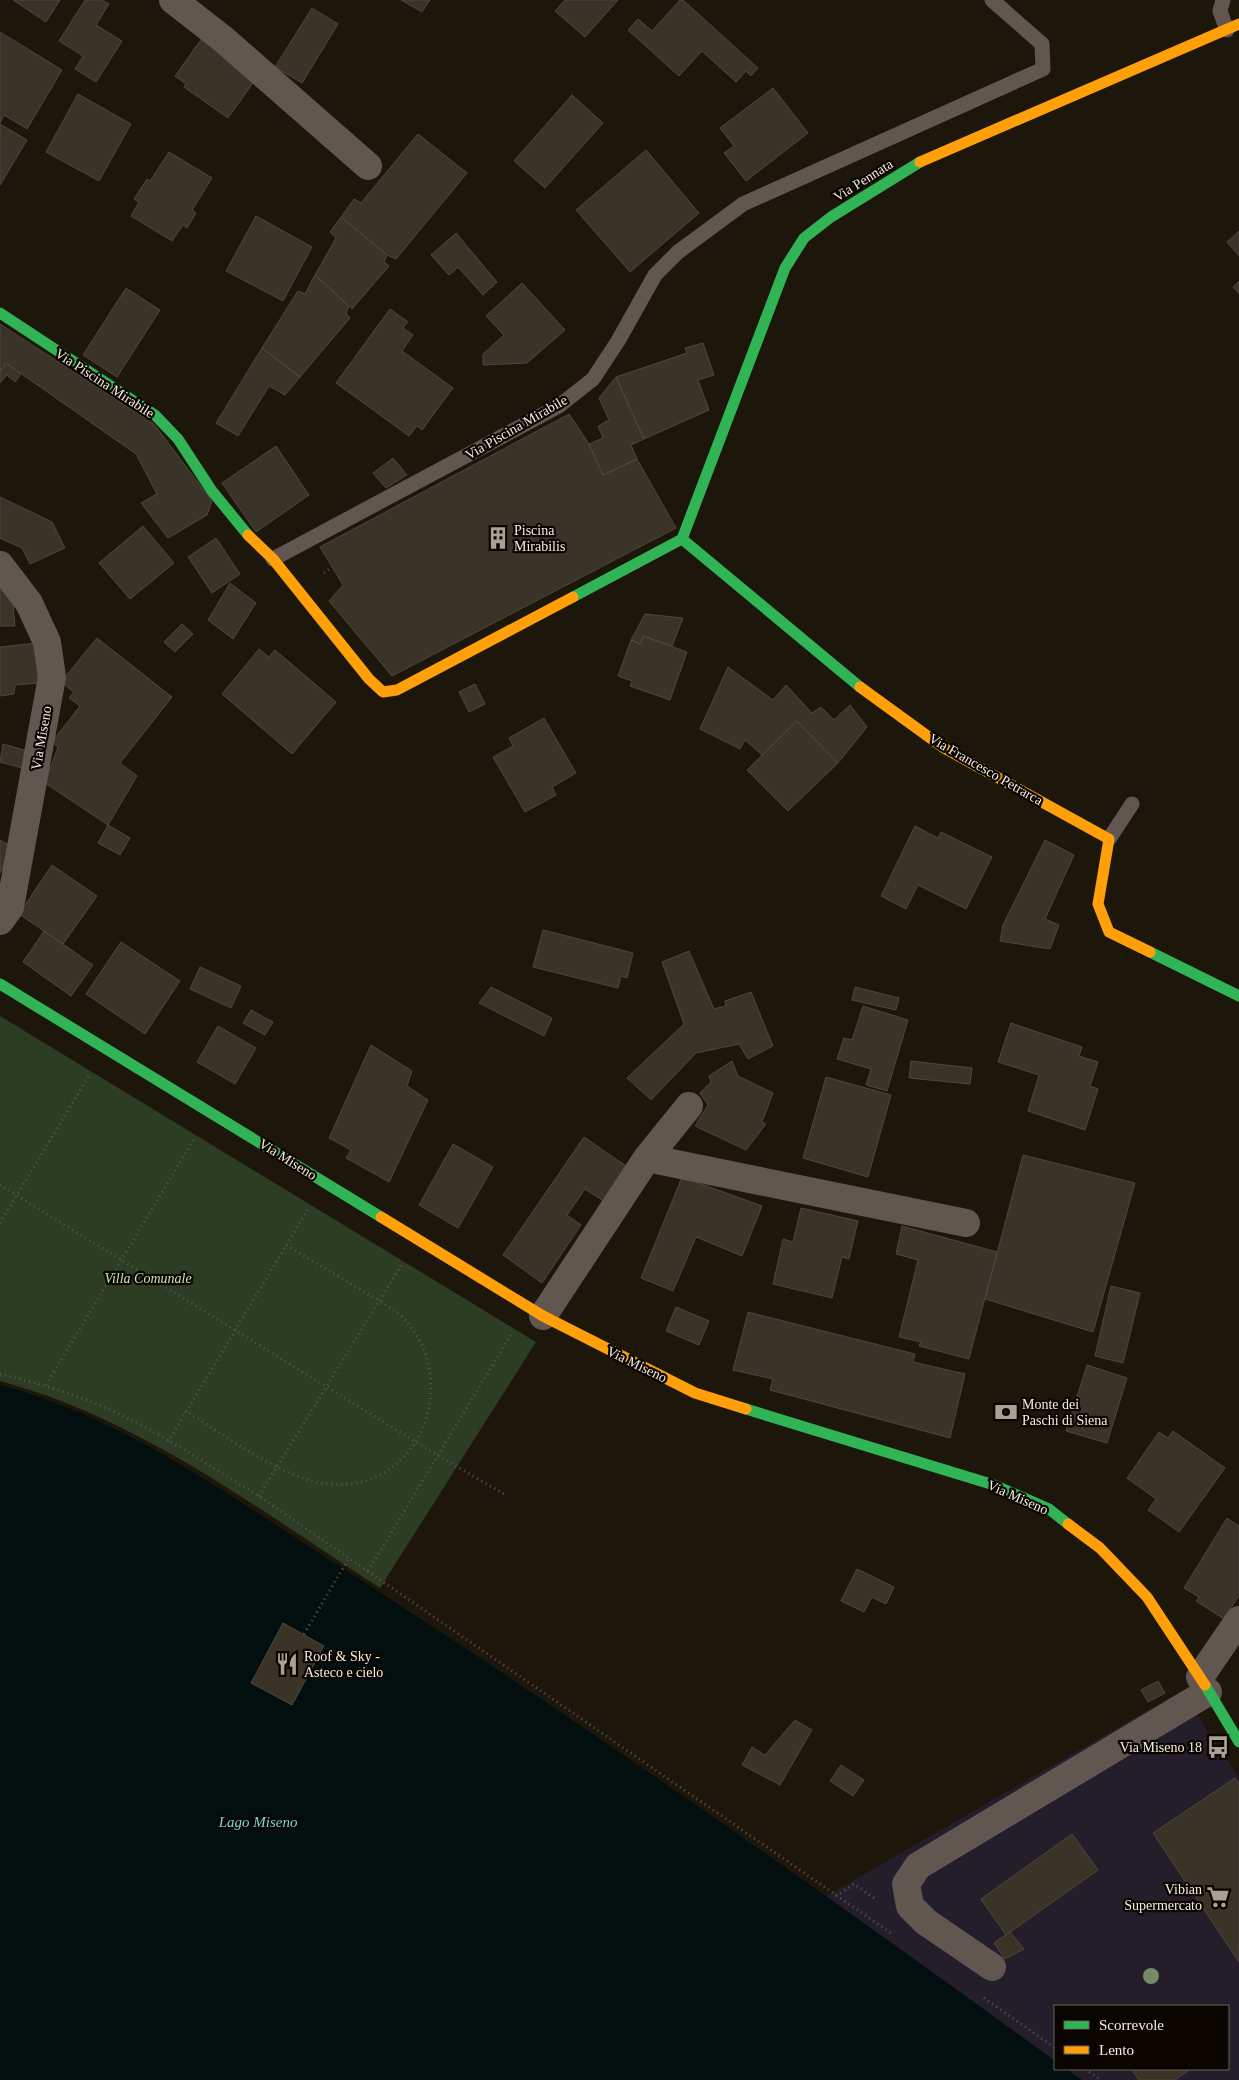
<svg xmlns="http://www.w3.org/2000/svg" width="1239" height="2080" font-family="Georgia,serif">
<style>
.commercial{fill:#231e29}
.green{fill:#2d3d24}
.water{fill:#030e0e}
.building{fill:#393328;stroke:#4e473c}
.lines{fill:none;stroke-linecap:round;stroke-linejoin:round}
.path{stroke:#5d534d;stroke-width:3;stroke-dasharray:1 4;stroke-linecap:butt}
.lane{stroke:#625651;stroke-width:15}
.street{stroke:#625651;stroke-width:28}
.fast{stroke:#30b455;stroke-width:11}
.slow{stroke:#ff9f0a;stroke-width:11}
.tree{fill:#768a65}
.labels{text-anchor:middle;stroke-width:4.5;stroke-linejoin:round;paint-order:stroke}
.street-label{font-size:14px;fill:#f5edde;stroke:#0a0501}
.poi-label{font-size:14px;fill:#f5edde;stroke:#0a0501;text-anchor:start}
.park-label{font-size:14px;font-style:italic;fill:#bfe8af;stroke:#0a0501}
.water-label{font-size:15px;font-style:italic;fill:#78d5d9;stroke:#0a0501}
</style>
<rect width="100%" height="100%" fill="#1d160a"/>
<path class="commercial" d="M1181 1691 1239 1778V2080H1082L1066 2069H1228V2006H1055V2061L825 1897Z"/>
<path class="green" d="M0 1016 536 1342 380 1588C259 1510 141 1419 0 1381Z"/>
<path class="water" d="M0 1385C127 1418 235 1500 344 1569 586 1725 822 1891 1055 2061V2069H1066L1082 2080H0Z"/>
<path class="building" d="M13 0H60L46 22Z
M85 0H102L109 4 96 25 122 41 96 82 75 69 83 56 59 41Z
M401 0H430L422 12Z
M565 0H618L585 37 555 11Z
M680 0H683L758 68 751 76 746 71 736 82 702 51 679 76 628 30 638 19 652 31Z
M312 8 338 24 302 83 275 67Z
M0 32 62 70 27 129 4 115 0 123Z
M205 34 260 73 228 118 184 87 186 84 175 76Z
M773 88 808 133 746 181 724 153 734 146 720 128Z
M78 94 131 124 99 181 46 152Z
M572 95 603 123 545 188 514 161Z
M0 124 27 140 0 185Z
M418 134 467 173 396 259 387 255 341 217 354 199 361 203Z
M646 150 699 213 630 272 576 210Z
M169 152 212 178 192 210 196 213 187 228 183 225 172 241 131 216 139 202 134 199 147 179 150 181Z
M256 216 312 247 283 301 226 271Z
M341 217 387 255 384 262 389 266 352 309 315 275 336 238 330 232Z
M1239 231V256L1227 242Z
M456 233 497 282 483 295 458 267 449 275 431 255Z
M315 275 349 306 346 313 350 318 300 377 262 348 298 291 305 294Z
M1239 281V294L1233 287Z
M522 283 565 330 527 363 483 365V354L504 335 486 316Z
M126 288 160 310 117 377 83 355Z
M390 309 408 322 403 328 413 335 402 351 453 388 422 430 417 426 409 436 336 383Z
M0 324 154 424 212 501 207 515 168 538 141 503 157 494 136 454 6 363 0 371Z
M703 343 714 375 698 380 709 410 644 439 616 377 687 353 685 348Z
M262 348 300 377 285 395 269 386 238 436 216 423Z
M6 363 21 374 15 382 7 375 0 383V371Z
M616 377 644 439 631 445 637 459 603 475 589 444 603 438 598 426 609 420 599 398Z
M569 414 589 444 603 475 637 459 676 528 392 676 329 601 343 585 320 547Z
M276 446 309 495 256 532 222 483Z
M393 458 407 475 386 488 373 473Z
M0 497 52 522 65 548 30 564 22 548 0 538Z
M143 526 174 563 130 599 99 563Z
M216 538 240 574 212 593 188 557Z
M230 583 256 603 233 639 208 620Z
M0 584H11L15 626H0Z
M645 614 683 618 672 646 643 636 640 644 631 640Z
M182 624 193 634 175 652 164 642Z
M643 636 687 652 670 700 630 686 632 681 618 676 631 640 640 644Z
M97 638 172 697 120 763 137 776 108 825 45 783 58 747 52 742 80 706 69 698 74 692 61 682Z
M37 643 38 683 15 685 14 694 0 696V647Z
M259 649 269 657 275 650 336 702 292 754 222 694Z
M728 667 773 700 786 685 812 713 821 707 834 720 850 705 867 727 838 763 797 721 762 755 745 740 740 749 700 729Z
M475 684 485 704 469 712 459 692Z
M544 718 576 773 552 787 556 795 525 812 493 757 513 746 509 738Z
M797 721 838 763 788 811 747 770Z
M3 744 31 752 26 769 0 762Z
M108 825 130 838 120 855 98 843Z
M915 826 938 838 941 832 992 857 966 909 918 885 906 909 881 896Z
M0 840 13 847 0 873Z
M1045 840 1074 855 1045 919 1059 925 1050 949 1000 941 1003 925Z
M52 865 97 896 63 944 19 914Z
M543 930 633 953 627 978 621 976 618 988 533 967Z
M44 931 93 965 71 996 23 962Z
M121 942 180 981 145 1034 86 994Z
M689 951 714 1009 726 1006 725 1001 751 992 773 1046 748 1059 739 1044 696 1053 651 1100 627 1078 684 1024 662 962Z
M200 967 241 986 231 1008 190 989Z
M491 987 552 1018 544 1036 479 1003Z
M855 987 899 998 896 1010 852 1000Z
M863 1006 908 1020 887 1091 866 1085 871 1069 837 1059 844 1038 852 1040Z
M251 1010 273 1022 265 1035 243 1023Z
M1011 1023 1082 1047 1079 1056 1098 1062 1090 1086 1098 1089 1085 1130 1028 1111 1039 1075 998 1062Z
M218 1026 256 1048 235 1084 197 1062Z
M371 1045 412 1071 407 1086 428 1100 389 1182 346 1158 351 1150 329 1138Z
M732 1061 738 1076 773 1093 762 1122 766 1124 746 1150 695 1126 708 1105 700 1093 711 1082 709 1076Z
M911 1061 972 1068 970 1084 909 1078Z
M826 1077 891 1095 868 1177 803 1158Z
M584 1137 629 1168 605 1202 585 1189 567 1215 581 1225 542 1283 503 1255Z
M453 1144 493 1167 458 1228 419 1205Z
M1023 1155 1135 1183 1093 1332 985 1299Z
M682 1177 762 1206 742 1256 696 1237 673 1291 641 1278Z
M801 1208 858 1221 849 1259 842 1257 832 1298 773 1284 783 1239 793 1242Z
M902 1226 997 1252 969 1359 919 1346 921 1342 899 1337 918 1260 896 1254Z
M1111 1286 1140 1293 1123 1363 1095 1356Z
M676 1307 709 1321 699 1345 666 1331Z
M748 1312 915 1354 913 1362 965 1374 950 1438 770 1390 773 1379 733 1370Z
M1087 1365 1127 1378 1107 1443 1066 1431Z
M1173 1431 1225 1468 1179 1532 1148 1510 1156 1499 1127 1478 1159 1432 1168 1438Z
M1227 1518 1239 1526V1595L1224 1619 1196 1601 1199 1597 1184 1588Z
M857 1569 894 1587 886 1604 872 1597 864 1612 841 1601Z
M283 1623 324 1646 292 1705 251 1683Z
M1158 1681 1165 1693 1148 1702 1141 1690Z
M795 1720 812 1730 780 1785 742 1765 752 1747 765 1755Z
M841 1765 864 1780 853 1796 830 1781Z
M1235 1778 1239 1784V1962L1153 1833Z
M1072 1834 1098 1870 1006 1935 981 1899Z
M1010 1932 1024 1949 1005 1959 994 1943Z
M1131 2069H1187L1188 2071 1175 2080H1139Z"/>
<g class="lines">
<path class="path" d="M324 573 332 567
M0 1185 437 1455 504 1494
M0 1223 90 1074
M0 1374C36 1382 71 1393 106 1408 159 1431 209 1466 259 1496L891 1933
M46 1385 194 1139
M185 1411C224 1434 283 1480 329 1484 417 1493 462 1386 407 1322 396 1309 376 1299 361 1290 336 1275 311 1260 286 1245
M168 1442 308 1209
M259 1496 402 1264
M368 1571 512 1333
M304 1634 349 1558
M836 1896 854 1884 877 1900
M984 1998 1055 2048
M1085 2069 1101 2080"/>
<path class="lane" d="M1223 0 1220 11 1227 30
M273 559 559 406 593 379 618 341 655 275 678 252 743 204 1043 69 1042 44 992 0
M1109 839 1132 804"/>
<path class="street" d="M173 0 223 39 368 166
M0 565 29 603 47 642 52 677 10 907 0 921
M647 1158 966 1223
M543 1316 647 1158 689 1106
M1200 1677 1239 1620
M992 1967 926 1922 910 1906 906 1884 918 1866 1208 1692"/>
<path class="fast" d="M0 313 155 415 178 439 212 491 248 535
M682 539 785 268 804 238 831 217 920 162
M682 539 860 687
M573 597 682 539
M1150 952 1239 996
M0 984 381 1217
M746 1409 994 1485 1049 1509 1068 1524
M1205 1685 1239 1742"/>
<path class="slow" d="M920 162 1239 24
M248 535 273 559 369 679 383 692 397 690 573 597
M860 687 944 748 1109 839 1098 904 1109 932 1150 952
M381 1217 543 1316 695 1393 746 1409
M1068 1524 1100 1548 1147 1597 1205 1685"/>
</g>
<circle class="tree" cx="1151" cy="1976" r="8"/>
<defs>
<symbol id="building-bare" viewBox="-9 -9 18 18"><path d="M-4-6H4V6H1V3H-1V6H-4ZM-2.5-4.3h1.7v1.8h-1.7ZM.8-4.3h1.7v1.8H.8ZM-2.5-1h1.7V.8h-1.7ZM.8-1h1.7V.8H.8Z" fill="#a9a294" stroke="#0a0501" stroke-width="2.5" paint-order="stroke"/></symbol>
<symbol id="bank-bare" viewBox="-9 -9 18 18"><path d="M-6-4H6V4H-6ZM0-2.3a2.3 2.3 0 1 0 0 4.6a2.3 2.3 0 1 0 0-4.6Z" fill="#a9a294" stroke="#0a0501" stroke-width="2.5" paint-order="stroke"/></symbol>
<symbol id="restaurant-bare" viewBox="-9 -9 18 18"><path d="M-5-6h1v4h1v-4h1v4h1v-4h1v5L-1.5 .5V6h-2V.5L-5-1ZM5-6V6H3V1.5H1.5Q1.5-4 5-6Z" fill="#a9a294" stroke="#0a0501" stroke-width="2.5" paint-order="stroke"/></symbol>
<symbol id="bus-bare" viewBox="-9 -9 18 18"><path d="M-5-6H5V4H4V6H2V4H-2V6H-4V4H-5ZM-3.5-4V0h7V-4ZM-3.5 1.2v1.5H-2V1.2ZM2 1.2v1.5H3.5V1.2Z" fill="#a9a294" stroke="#0a0501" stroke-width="2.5" paint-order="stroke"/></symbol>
<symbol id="supermarket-bare" viewBox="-9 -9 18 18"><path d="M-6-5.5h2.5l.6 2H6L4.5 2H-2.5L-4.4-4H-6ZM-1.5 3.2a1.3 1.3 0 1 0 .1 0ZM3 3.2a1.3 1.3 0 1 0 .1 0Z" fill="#a9a294" stroke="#0a0501" stroke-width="2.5" paint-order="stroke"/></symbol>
</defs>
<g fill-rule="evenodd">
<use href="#building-bare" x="482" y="522" width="32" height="32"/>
<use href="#bank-bare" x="990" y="1396" width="32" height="32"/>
<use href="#restaurant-bare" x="271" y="1648" width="32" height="32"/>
<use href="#bus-bare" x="1202" y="1731" width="32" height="32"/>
<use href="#supermarket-bare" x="1202" y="1881" width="32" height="32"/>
</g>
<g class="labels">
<g class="street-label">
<text transform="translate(863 180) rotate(-32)" y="5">Via Pennata</text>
<text transform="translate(105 383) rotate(33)" y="5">Via Piscina Mirabile</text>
<text transform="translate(516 427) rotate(-30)" y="5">Via Piscina Mirabile</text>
<text transform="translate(41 738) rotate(-80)" y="5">Via Miseno</text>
<text transform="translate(986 769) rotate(30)" y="5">Via Francesco Petrarca</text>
<text transform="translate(288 1159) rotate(32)" y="5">Via Miseno</text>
<text transform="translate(637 1364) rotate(26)" y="5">Via Miseno</text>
<text transform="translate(1018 1497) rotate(24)" y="5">Via Miseno</text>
</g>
<g class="poi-label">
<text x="514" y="535">Piscina<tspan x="514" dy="16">Mirabilis</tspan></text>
<text x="1022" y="1409">Monte dei<tspan x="1022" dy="16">Paschi di Siena</tspan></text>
<text x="304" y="1661">Roof &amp; Sky -<tspan x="304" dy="16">Asteco e cielo</tspan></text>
<text x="1202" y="1752" text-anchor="end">Via Miseno 18</text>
<text x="1202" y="1894" text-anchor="end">Vibian<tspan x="1202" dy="16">Supermercato</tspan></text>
</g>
<g class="park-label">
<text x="148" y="1283">Villa Comunale</text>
</g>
<g class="water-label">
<text x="258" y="1827">Lago Miseno</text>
</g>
</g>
<rect x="1054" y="2005" width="175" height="65" fill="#0a0501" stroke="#686259"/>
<rect x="1064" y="2021" width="25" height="8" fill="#30b455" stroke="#686259"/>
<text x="1099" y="2030" font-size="15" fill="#f5edde">Scorrevole</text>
<rect x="1064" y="2046" width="25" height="8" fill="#ff9f0a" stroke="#686259"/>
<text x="1099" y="2055" font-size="15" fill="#f5edde">Lento</text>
</svg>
